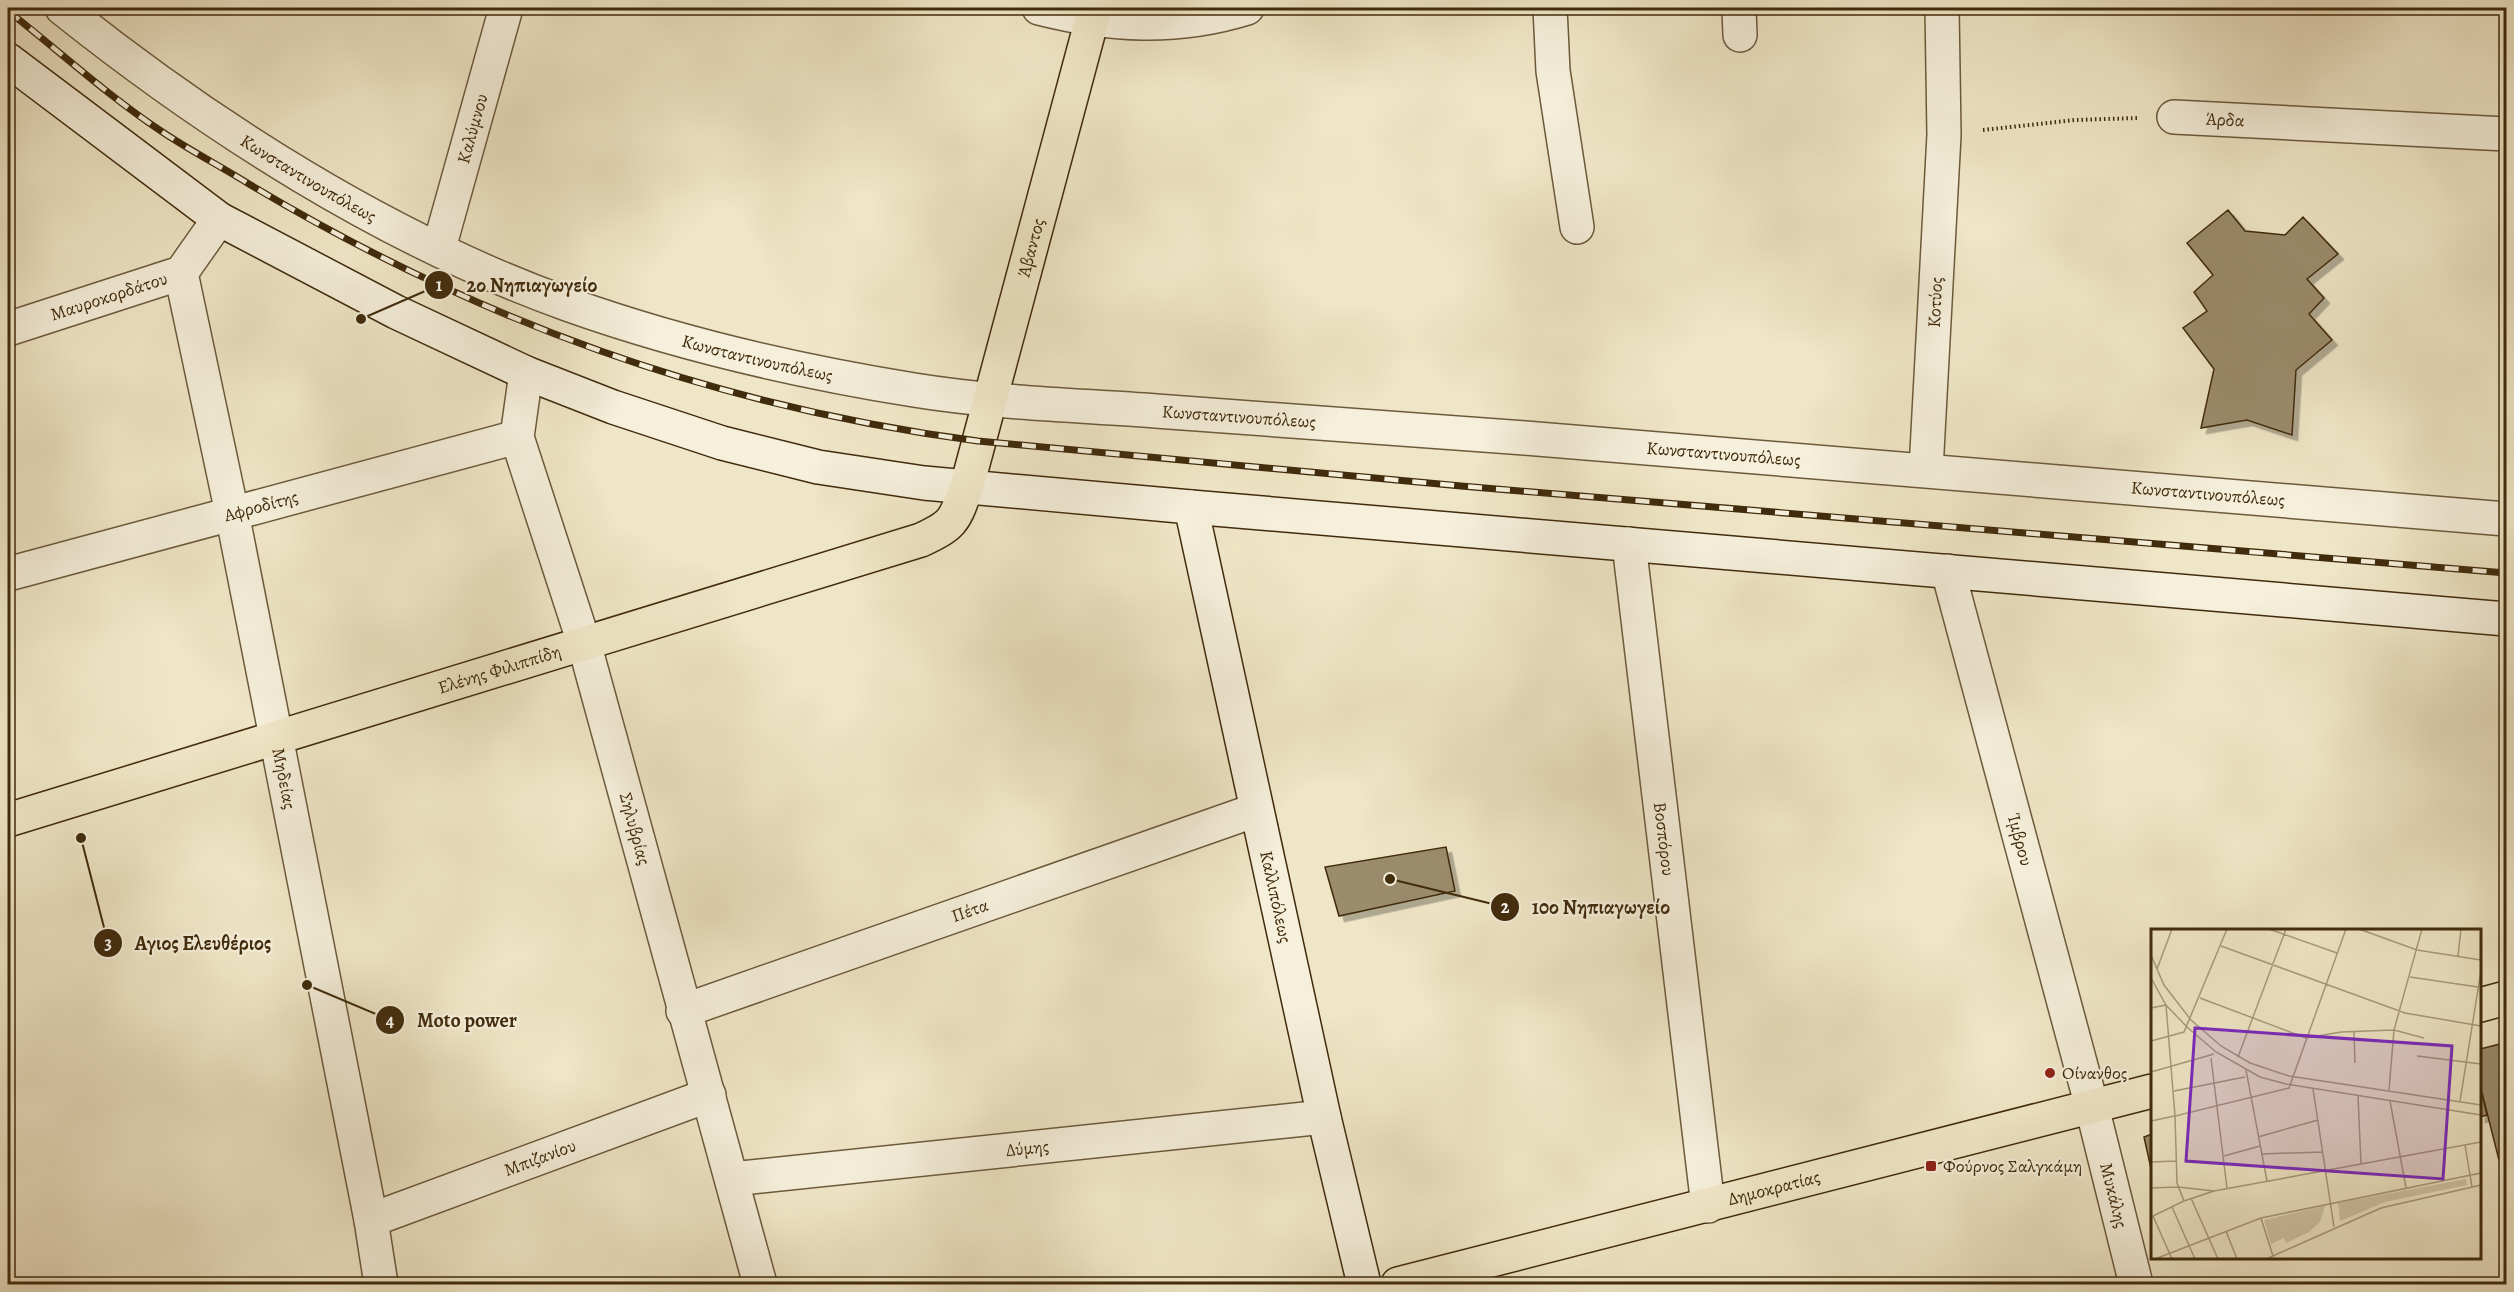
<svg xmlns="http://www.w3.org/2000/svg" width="2514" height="1292" font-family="Alegreya,serif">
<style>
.building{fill:#9b8c6d;stroke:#402b0c;stroke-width:1.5;filter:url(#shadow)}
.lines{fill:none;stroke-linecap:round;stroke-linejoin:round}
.street-casing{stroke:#6c5a3b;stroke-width:36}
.secondary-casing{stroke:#402b0c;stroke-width:36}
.primary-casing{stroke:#402b0c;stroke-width:36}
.highway-casing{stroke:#402b0c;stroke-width:36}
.path{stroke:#402b0c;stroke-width:4;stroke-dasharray:1.5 3;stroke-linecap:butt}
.street{stroke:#f5efdb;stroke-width:33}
.secondary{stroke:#f5efdb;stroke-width:33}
.primary{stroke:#efe6c7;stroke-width:33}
.highway{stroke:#efe6c7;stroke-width:33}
.rail-casing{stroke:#402b0c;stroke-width:7}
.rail{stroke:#f5efdb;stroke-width:4.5;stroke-dasharray:14;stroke-linecap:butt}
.poi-dot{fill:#8f2418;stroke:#f5efdb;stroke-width:2}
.labels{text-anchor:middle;stroke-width:4.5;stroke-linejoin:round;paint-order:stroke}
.street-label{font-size:18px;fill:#402b0c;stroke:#f5efdb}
.poi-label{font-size:18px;fill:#402b0c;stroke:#f5efdb;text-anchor:start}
.inset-road{fill:none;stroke:#a99b7c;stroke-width:1.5}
.view{fill:#7b2cbf;fill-opacity:0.15;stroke:#7b2cbf;stroke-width:3}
.inset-edge{fill:none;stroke:#402b0c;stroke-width:3}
.leader{fill:none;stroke:#402b0c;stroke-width:2}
.callout-dot{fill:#402b0c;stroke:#f5efdb;stroke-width:2}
.mark-label{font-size:18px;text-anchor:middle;font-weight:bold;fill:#fff}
.callout-label{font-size:20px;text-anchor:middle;font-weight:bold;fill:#402b0c;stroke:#f5efdb;stroke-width:4.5;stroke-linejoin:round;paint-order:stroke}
</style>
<defs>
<filter id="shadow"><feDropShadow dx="5.5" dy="5.5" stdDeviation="0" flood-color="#0004"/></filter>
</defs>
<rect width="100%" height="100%" fill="#efe6c7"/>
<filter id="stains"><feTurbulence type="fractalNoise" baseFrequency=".00333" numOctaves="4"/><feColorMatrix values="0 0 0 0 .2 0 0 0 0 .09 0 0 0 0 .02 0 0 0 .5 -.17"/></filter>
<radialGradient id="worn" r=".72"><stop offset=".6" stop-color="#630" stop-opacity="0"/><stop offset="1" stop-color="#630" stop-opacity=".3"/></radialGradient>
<path class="building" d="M2228 210 2245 231 2285 235 2303 217 2338 254 2307 279 2324 298 2309 314 2332 340 2296 370 2292 435 2247 420 2201 428 2214 369 2183 328 2207 311 2194 292 2213 275 2187 243Z
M1446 847 1455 891 1339 916 1325 867Z
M2506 1042V1067L2500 1044Z
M2500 1044 2506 1067V1158L2499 1160 2480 1085V1049Z
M2480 1085 2487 1115 2480 1117Z
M2152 1134V1173L2144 1137Z"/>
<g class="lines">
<defs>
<g id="street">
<path id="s1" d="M62 8C211 127 386 239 567 304 679 344 796 371 914 390 994 403 1075 405 1156 411 1279 419 1402 428 1525 438 1853 464 2180 491 2506 519"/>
<path d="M1039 8C1110 26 1176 30 1247 8"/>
<path d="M1550 8 1553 71 1577 227"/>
<path d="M1739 8 1740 35"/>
<path id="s2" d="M2174 117 2506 134"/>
<path id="s3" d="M439 248 506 8"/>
<path id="s4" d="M181 273 232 513 371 1220 381 1284"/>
<path id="s5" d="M8 329 181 273 219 219"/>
<path id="s6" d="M526 373 517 437 584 643 760 1284"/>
<path id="s7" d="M1926 470 1944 135 1942 8"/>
<path id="s8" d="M1629 544 1708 1206"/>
<path id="s9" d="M1948 571 2092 1107 2136 1284"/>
<path id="s10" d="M8 574 517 437"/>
<path id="s11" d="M683 1011 1256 810"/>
<path id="s12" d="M732 1179 1324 1117"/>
<path id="s13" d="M371 1220 709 1095"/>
</g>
<g id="secondary">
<path d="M8 60 219 219 396 312 526 373 613 407 722 443 818 467 924 483 1191 507 2506 619"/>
<path id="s14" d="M1191 507 1324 1117 1364 1284"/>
</g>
<g id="primary">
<path id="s15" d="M8 820 921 540C955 524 954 521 967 486L1095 8"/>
</g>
<g id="highway">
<path d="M2480 1005 2506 998"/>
<path id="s16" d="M1398 1284 2152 1091"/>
</g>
</defs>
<use href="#street" class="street-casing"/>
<use href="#secondary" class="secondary-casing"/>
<use href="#primary" class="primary-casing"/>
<use href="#highway" class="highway-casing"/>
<path class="path" d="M1983 130 2075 120 2137 118"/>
<use href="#street" class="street"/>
<use href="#secondary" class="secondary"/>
<use href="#primary" class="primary"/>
<use href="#highway" class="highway"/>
<defs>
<path id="rail" d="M8 11C58 50 108 96 161 131 189 150 220 166 249 184 478 321 713 406 978 441L1461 486 2506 573"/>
</defs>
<use href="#rail" class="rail-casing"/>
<use href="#rail" class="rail"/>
</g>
<g class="poi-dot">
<circle cx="2050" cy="1073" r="6"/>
<rect x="1925" y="1160" width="12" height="12" rx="3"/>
</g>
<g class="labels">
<g class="street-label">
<text dy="6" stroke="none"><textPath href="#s2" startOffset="51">Άρδα</textPath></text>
<text dy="6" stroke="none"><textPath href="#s3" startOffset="124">Καλύμνου</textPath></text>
<text dy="6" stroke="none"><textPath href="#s1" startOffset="300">Κωνσταντινουπόλεως</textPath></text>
<text dy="6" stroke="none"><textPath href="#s15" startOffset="1276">Άβαντος</textPath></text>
<text dy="6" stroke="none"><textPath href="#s5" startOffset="106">Μαυροκορδάτου</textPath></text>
<text dy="6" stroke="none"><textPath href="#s7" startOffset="168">Κοτύος</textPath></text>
<text dy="6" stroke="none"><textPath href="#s1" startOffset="786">Κωνσταντινουπόλεως</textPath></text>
<text dy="6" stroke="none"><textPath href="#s1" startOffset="1272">Κωνσταντινουπόλεως</textPath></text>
<text dy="6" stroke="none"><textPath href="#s1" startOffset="1758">Κωνσταντινουπόλεως</textPath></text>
<text dy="6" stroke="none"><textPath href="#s1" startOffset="2244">Κωνσταντινουπόλεως</textPath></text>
<text dy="6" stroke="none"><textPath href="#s10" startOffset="262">Αφροδίτης</textPath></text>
<text dy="6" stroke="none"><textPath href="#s15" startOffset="514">Ελένης Φιλιππίδη</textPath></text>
<text dy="6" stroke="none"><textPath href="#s4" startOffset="516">Μηδείας</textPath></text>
<text dy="6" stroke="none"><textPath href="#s6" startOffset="474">Σηλυβρίας</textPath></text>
<text dy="6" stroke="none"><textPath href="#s8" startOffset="297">Βοσπόρου</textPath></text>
<text dy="6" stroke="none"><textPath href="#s9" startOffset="278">Ίμβρου</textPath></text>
<text dy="6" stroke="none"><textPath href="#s14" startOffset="399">Καλλιπόλεως</textPath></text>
<text dy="6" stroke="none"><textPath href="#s11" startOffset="304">Πέτα</textPath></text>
<text dy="6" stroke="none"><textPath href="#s12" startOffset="297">Δύμης</textPath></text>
<text dy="6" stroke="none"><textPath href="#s13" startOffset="180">Μπιζανίου</textPath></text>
<text dy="6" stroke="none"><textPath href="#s16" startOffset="388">Δημοκρατίας</textPath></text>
<text dy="6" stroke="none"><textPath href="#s9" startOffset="646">Μυκάλης</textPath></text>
</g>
<g class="poi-label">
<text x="2062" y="1079">Οίνανθος</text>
<text x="1943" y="1172">Φούρνος Σαλγκάμη</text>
</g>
</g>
<g transform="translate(2151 929)">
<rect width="330" height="330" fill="#efe6c7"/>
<path d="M315 250 316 256 234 273 189 292 187 274ZM174 277 169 293 158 303 135 314 133 309 120 315 113 291Z" fill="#d1c6a7"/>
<path class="inset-road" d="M118 0 186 24M208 0 266 21 330 31M70 17 254 84 330 97M0 26 13 56 40 91 70 117 99 134 138 147 330 176M307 27 310 0M6 40 21 0M259 48 327 58M0 49 15 76 36 98 65 123 109 148 135 155 330 186M49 69 155 109 190 103 243 101 273 109M0 79 15 76 24 187 0 192M203 102 204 134M0 112 33 103 76 0M266 127 330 135M87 128 135 0M60 129 76 259M95 141 116 252M0 143 63 125M162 160 183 298M238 161 243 101 271 0M23 162 94 148M207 167 210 235M239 172 255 259M309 172 330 42M107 208 167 191M314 216 321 258M110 225 171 223M73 227 109 217M0 233 25 232M27 258 63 262M0 259 27 258M40 269 67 330M33 272 63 262 330 213M21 278 44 330M2 287 21 330M0 288 33 272 26 254 24 187 138 159 195 0M110 289 122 327M75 302 86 330M4 330 110 289 330 244M115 330 230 279 330 256"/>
<path class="view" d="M44 99 301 117 292 250 35 232Z"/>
<rect width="330" height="330" class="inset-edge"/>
</g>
<path class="leader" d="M361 319L439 285M1390 879L1505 907M81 838L108 943M307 985L390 1020"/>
<g class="callout-dot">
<circle cx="361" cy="319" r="6"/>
<circle cx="1390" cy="879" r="6"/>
<circle cx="81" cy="838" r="6"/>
<circle cx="307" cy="985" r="6"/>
<circle cx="439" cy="285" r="15"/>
<circle cx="1505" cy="907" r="15"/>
<circle cx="108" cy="943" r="15"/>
<circle cx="390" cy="1020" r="15"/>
</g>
<g class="mark-label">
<text x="439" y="291">1</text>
<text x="1505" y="913">2</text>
<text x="108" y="949">3</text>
<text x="390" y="1026">4</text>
</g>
<g class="callout-label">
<text x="532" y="292">2ο Νηπιαγωγείο</text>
<text x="1601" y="914">10ο Νηπιαγωγείο</text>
<text x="203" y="950">Αγιος Ελευθέριος</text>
<text x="467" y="1027">Moto power</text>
</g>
<rect width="2514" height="1292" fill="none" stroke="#efe6c7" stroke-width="30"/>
<rect x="9" y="9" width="2496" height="1274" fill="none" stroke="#402b0c" stroke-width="3"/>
<rect x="15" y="15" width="2484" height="1262" fill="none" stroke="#402b0c" stroke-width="1.5"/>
<rect width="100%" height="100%" filter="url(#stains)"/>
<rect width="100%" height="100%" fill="url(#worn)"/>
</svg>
